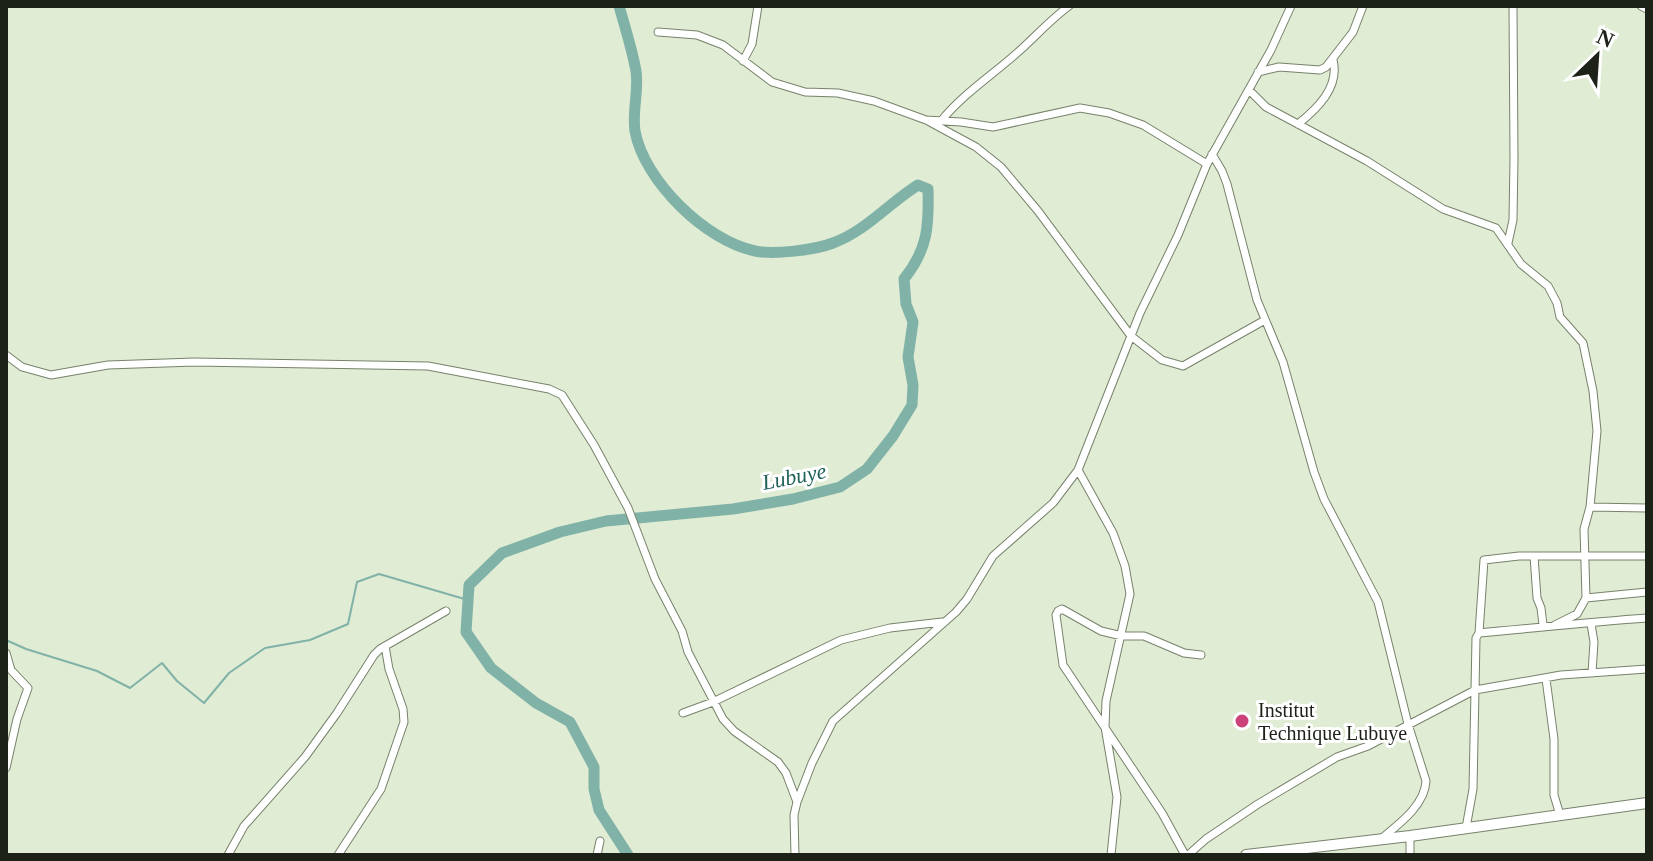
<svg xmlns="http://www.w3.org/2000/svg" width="1653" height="861" font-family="'Times New Roman',serif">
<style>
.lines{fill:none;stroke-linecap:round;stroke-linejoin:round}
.stream{stroke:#80b2a8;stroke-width:2}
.river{stroke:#80b2a8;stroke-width:11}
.street-casing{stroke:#77826b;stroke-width:9}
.secondary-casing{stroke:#77826b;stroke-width:12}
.street{stroke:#fff;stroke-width:7}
.secondary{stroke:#fff;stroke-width:10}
.poi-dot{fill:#cb427b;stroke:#fff;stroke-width:3}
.labels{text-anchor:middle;stroke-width:6;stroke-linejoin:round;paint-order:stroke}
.poi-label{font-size:20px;fill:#1d2219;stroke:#fff;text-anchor:start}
.water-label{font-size:22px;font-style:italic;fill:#216359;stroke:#fff}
</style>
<rect width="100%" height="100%" fill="#e0ecd3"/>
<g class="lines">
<path class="stream" d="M6 640 26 649 97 671 130 688 162 663 177 681 204 703 229 673 265 648 310 640 348 624 357 582 379 574 468 600"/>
<path class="river" d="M619 6C625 27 632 49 636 71 639 90 632 111 635 131 644 181 706 241 755 251 774 255 815 250 833 243 866 231 889 203 918 185L928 189C929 226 928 249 904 279L906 304 913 322 908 357 913 385 912 405 893 436 867 469 840 487 793 499 733 509 606 521 560 532 502 553 469 585 466 632 491 668 536 703 570 722 594 767V789L599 810 628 855"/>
<defs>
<path id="street" d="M1641 6 1647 9
M658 32 697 35 723 45 772 82 805 92 838 93 874 101 926 120 961 122 993 127 1080 108 1109 113 1143 125 1207 164
M743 61 752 44 758 6
M1258 72 1279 67 1320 70 1326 67 1353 32 1363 6
M1249 90 1266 107 1367 161 1443 209 1496 228 1521 264 1548 286 1557 303 1560 317 1583 343 1593 391 1597 431 1590 507 1584 529 1586 598 1577 614 1555 625
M928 121 976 147 1001 167 1038 211 1131 336 1162 360 1183 366 1265 320
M941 121C963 94 991 76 1017 53 1035 37 1050 20 1069 6
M1298 124C1317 109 1340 87 1333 60
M1212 154 1222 171 1227 184 1257 300 1283 362 1314 472 1324 499 1378 602 1408 724 1426 781C1425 805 1399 824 1382 838
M1508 243 1513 220 1514 159 1513 6
M6 355 22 367 51 375 108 365 194 362 428 366 549 389 562 395 594 445 628 508 655 579 682 631 688 652 723 719 734 731 778 762 786 773 797 802 794 815 795 855
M1078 470 1113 533 1125 566 1130 594 1106 701 1105 727 1117 797 1111 855
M1590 507 1647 508
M1534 556 1537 598 1541 608 1543 625
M1586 598 1647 592
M1591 624 1594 642 1592 673
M1479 633 1484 560 1519 556H1647
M6 653 11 670 28 688 17 719 6 768
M1546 679 1554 739V795L1560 815
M683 713 713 702 841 640 890 628 942 622
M797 802 812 763 833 721 956 612 967 599 993 556 1053 503 1078 470 1140 313 1178 235 1207 164 1271 50 1291 6
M1466 828 1473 789 1475 690 1561 675 1647 669
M1410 836V855
M228 855 244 826 305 757 337 713 374 655 380 649 446 611
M338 855 381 789 404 722 403 709 389 669 385 646
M597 855 600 841
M1185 855 1162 813 1063 665 1056 615 1058 611 1062 609 1101 631 1122 636H1144L1184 653 1201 655
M1188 855 1206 839 1258 804 1337 757 1368 746 1475 690 1476 638 1479 633C1535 628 1591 622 1647 618"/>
<path id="secondary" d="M1246 855 1410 836 1647 803"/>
</defs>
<use href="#street" class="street-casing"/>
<use href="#secondary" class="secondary-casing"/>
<use href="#street" class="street"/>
<use href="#secondary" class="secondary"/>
</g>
<circle class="poi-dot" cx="1242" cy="721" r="8"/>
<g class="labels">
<g class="poi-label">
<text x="1258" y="717">Institut<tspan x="1258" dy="23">Technique Lubuye</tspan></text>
</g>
<g class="water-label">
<text transform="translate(794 476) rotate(-11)" y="8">Lubuye</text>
</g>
</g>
<rect width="1653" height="861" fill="none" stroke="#1d2219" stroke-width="16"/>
<g transform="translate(1597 56) rotate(25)" stroke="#ffffff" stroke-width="6" paint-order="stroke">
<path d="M0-6L14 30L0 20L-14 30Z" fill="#1d2219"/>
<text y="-12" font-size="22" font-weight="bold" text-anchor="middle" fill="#1d2219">N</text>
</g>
</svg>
